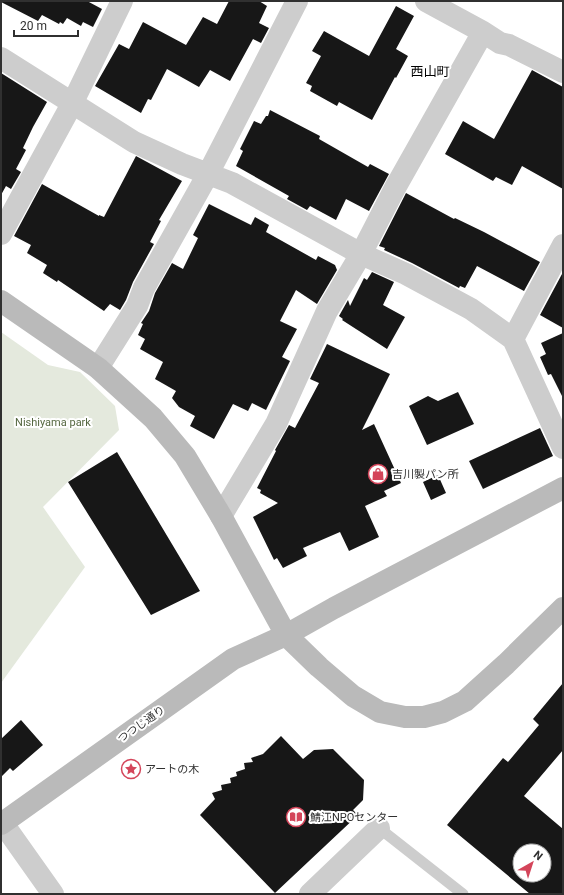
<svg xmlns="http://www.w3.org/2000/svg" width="564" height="895" font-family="Roboto,'Noto Sans JP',sans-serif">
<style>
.green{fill:#e4e9dd}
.building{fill:#171717;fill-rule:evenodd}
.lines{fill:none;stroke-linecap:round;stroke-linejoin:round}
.lane{stroke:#cdcdcd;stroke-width:11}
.street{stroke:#cdcdcd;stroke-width:22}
.secondary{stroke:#bababa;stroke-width:22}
.labels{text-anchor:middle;stroke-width:4;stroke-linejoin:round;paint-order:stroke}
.park-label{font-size:11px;fill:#566841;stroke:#fff}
.poi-label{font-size:11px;fill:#303030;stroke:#fff;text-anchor:start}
.street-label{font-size:11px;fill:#303030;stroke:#fff}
.quarter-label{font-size:13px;fill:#000;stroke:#fff}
</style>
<rect width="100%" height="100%" fill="#fff"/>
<path class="green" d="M1 332 48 365 80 372 115 406 119 430 43 507 85 567 1 683Z"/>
<path class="building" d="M1 1H87L102 9 93 27 83 22 81 26 67 18 63 24 60 22 59 24 42 15 38 21 1 2Z
M229 1H259L267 6 259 23 269 28 261 43 253 39 230 81 210 70 199 87 167 69 151 100 148 99 141 113 95 86 119 44 129 49 143 22 186 45 203 17 217 24Z
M396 6 414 16 396 49 408 56 396 78 395 77 372 120 339 102 337 106 310 91 312 86 306 83 321 56 312 51 324 31 369 56Z
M532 70 563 87V189L522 166 512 185 496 177 493 181 445 154 463 121 494 139Z
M1 73 47 102 33 127 23 148 26 150 16 169 21 172 11 189 6 186 1 195Z
M270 110 320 136 319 139 368 167 370 164 389 174 369 211 346 199 336 220 310 206 307 210 287 199 289 196 236 166 243 151 240 149 254 121 261 124 266 116H268Z
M136 156 182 181 159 220 161 221 150 242 154 244 133 282 126 300 120 310 110 304 104 311 58 280 57 282 43 273 47 265 27 253 31 245 14 236 42 184 99 216V215L104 217Z
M406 193 454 219 455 218 484 232 540 262 524 291 477 266 465 288 460 286 459 288 412 263 384 250 385 248 379 246Z
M209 204 251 225 255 217 269 225 266 232 316 260 318 256 335 265 337 270 317 304 296 290 280 321 297 329 282 357 290 361 266 410 252 403 248 411 233 404 214 439 190 426 195 416 179 407 172 398 176 391 155 379 163 362 140 349 145 339 138 335 143 324 141 323 149 311 155 293 172 263 183 269 198 238 193 235Z
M372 272 394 282 383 305 405 317 387 349 342 320 343 319 339 316 348 300 350 306 364 278 367 280Z
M562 274H563V328L540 315Z
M563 333V398L551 374 548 375 540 357 546 354 541 343Z
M327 344 390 374 362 430 374 424 401 483 384 491 387 496 365 506 379 537 349 551 340 532 303 548 307 556 283 568 277 558 274 560 253 517 278 503 260 493 261 490 257 488 276 451 275 450 289 425 295 428 319 383 310 379Z
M458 392 474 424 427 445 409 406 428 396 438 401Z
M540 428 553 456 483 489 469 461Z
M117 452 200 591 151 615 68 482Z
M438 475 446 493 431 500 423 482Z
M563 683V750L524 796 563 829V894H530L447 825 503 758 508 762 539 725 533 719ZM520 851H544V875H520Z
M21 720 43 745 13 771 10 768 1 777V739Z
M281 736 303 759 314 750 333 749 364 780 363 800 353 810 358 815 275 893 200 815 215 799 212 793 222 790 221 785 231 783 230 778 237 776 236 772 245 769 244 763 253 762 251 758 263 754Z"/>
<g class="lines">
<path class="lane" d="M379 828 463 894"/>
<path class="street" d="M426 1 483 32 500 43 509 45 563 72
M1 58 134 142 182 164 232 183 361 254 406 274 471 309 513 339 563 448
M1 234 73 102 122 1
M513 339 563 245
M98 368 137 306 144 288 208 174 297 1
M221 516 276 424 327 311 361 254 395 188 483 32
M2 822 53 894
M310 894 379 828"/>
<path class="secondary" d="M1 301 98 368 153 418 185 456 221 516 286 635 319 667 353 696 380 712 405 717H424L443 712 465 701 506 664 563 608
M1 824 233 659 286 635 334 608 563 488"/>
</g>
<defs>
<symbol id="shop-ring" viewBox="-11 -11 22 22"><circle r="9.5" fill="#fff" stroke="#d4455a" stroke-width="1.5"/><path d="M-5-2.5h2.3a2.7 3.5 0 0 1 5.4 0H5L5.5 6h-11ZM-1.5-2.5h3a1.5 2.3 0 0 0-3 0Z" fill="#d4455a"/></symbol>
<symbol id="sight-ring" viewBox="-11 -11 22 22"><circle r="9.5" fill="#fff" stroke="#d4455a" stroke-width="1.5"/><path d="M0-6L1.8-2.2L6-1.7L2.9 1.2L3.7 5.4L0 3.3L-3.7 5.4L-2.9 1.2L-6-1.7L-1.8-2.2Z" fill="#d4455a"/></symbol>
<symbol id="library-ring" viewBox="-11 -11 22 22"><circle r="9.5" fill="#fff" stroke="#d4455a" stroke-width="1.5"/><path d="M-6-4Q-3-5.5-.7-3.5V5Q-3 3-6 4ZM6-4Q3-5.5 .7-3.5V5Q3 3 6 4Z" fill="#d4455a"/></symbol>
</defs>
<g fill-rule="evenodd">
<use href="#shop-ring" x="367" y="463" width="22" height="22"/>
<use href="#sight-ring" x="120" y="758" width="22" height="22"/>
<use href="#library-ring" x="285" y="806" width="22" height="22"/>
</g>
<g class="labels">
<g class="park-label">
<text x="53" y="426">Nishiyama park</text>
</g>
<g class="poi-label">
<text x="392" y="478">吉川製パン所</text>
<text x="145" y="773">アートの木</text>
<text x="310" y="821">鯖江NPOセンター</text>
</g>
<g class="street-label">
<text transform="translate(141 724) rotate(-35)" y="4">つつじ通り</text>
</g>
<g class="quarter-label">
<text x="430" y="76">西山町</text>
</g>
</g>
<rect width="564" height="895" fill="none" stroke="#303030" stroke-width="4"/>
<g transform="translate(532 863) rotate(39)"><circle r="19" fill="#ffffff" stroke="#acacac"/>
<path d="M0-3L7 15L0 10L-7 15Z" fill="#d4455a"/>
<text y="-6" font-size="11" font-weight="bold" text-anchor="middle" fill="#303030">N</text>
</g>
<path d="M14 30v6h64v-6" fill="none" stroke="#303030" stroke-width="2"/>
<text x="20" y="30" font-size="12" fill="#303030" stroke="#ffffff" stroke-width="3" paint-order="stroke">20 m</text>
</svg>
